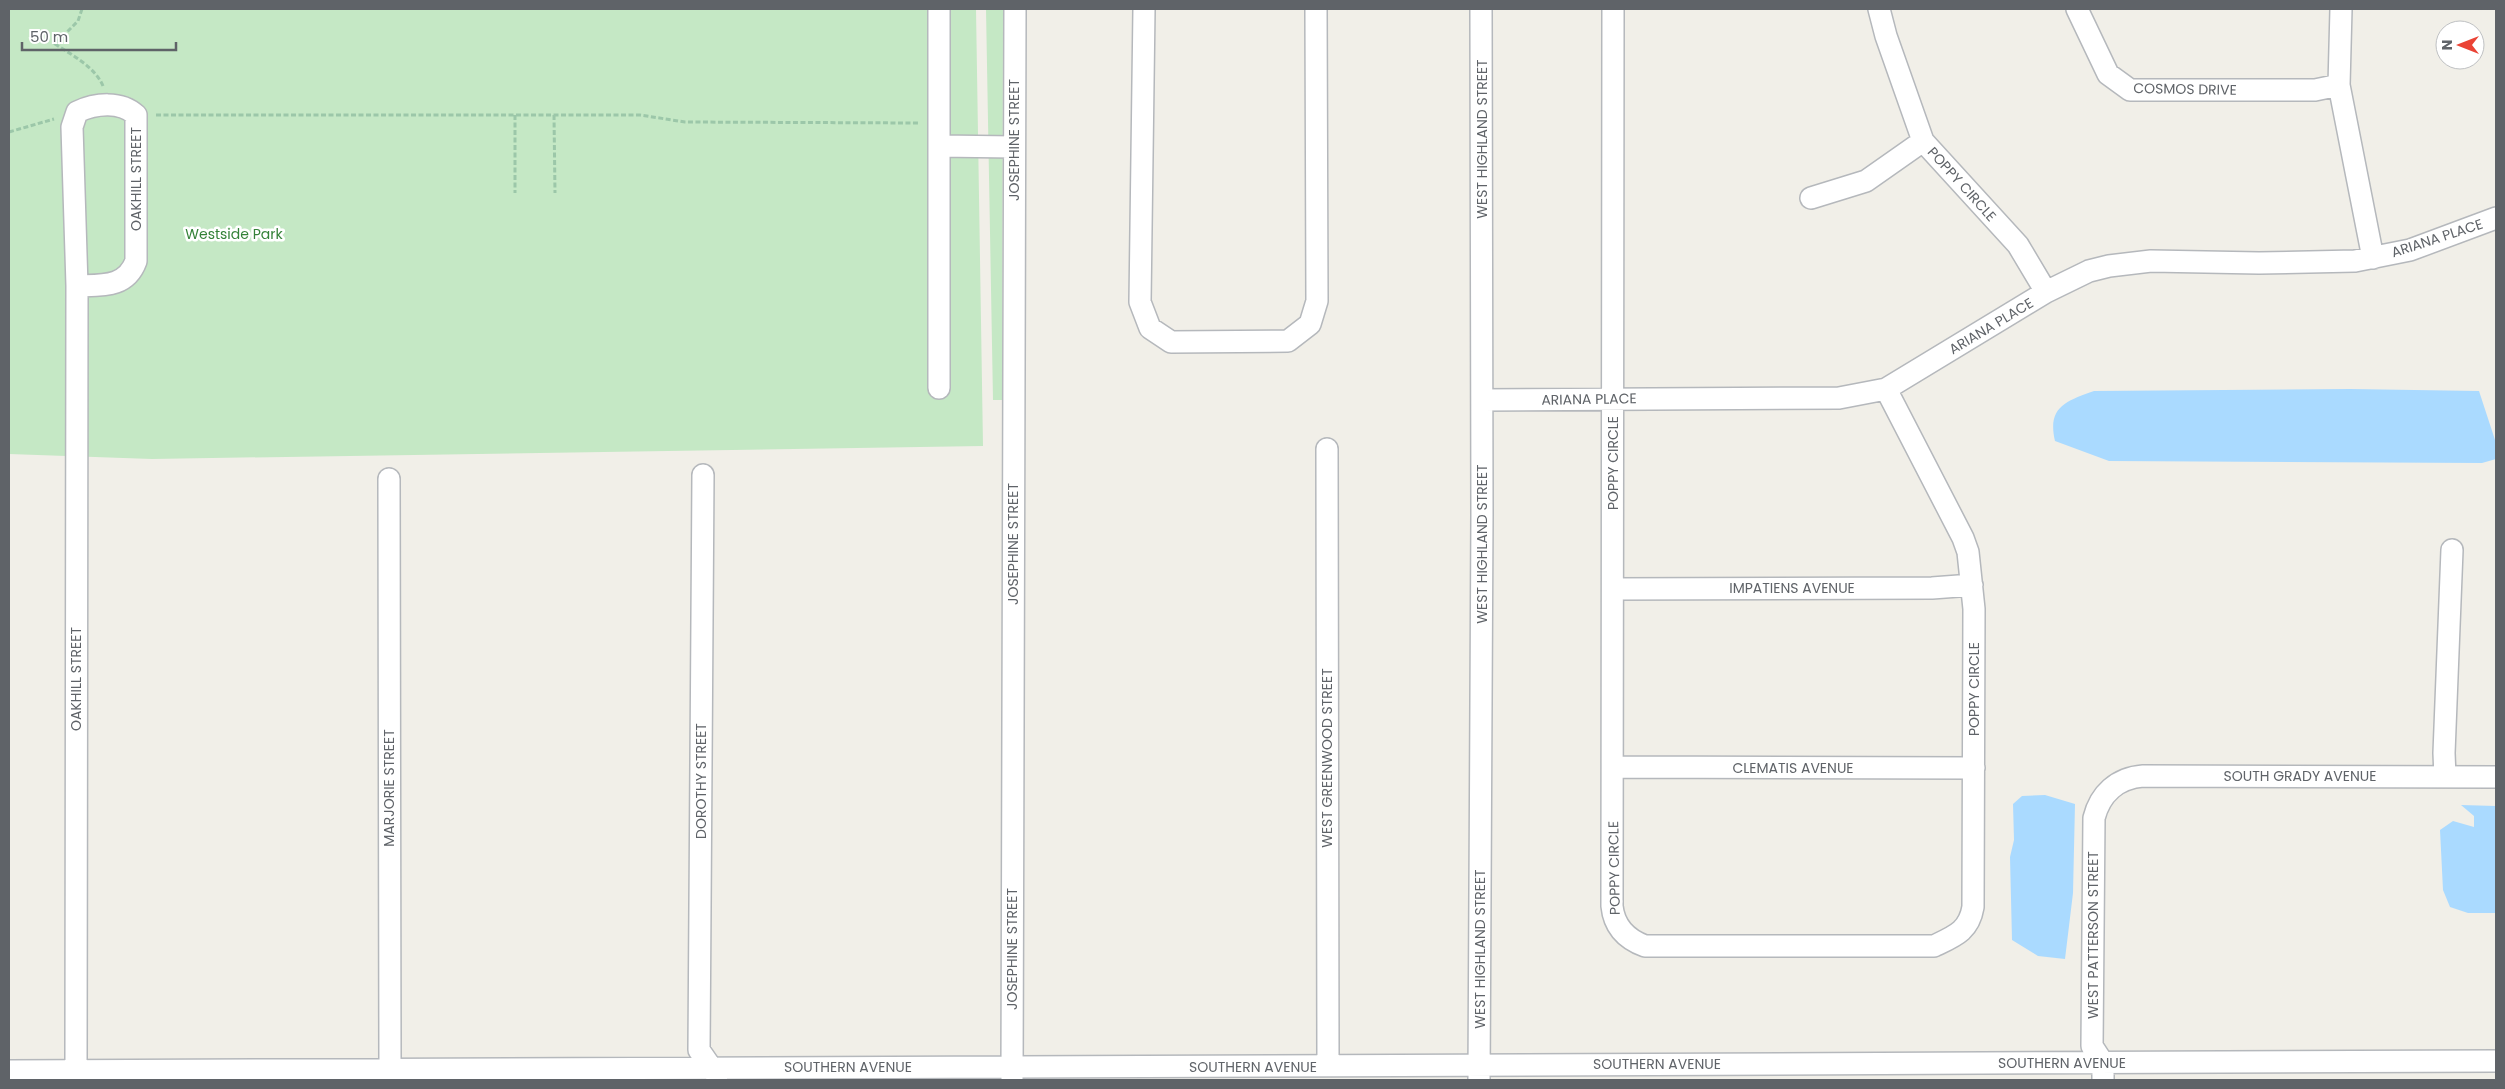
<svg xmlns="http://www.w3.org/2000/svg" width="2505" height="1089" font-family="Poppins,sans-serif">
<style>
.green{fill:#c5e8c5}
.water{fill:#aadaff}
.lines{fill:none;stroke-linecap:round;stroke-linejoin:round}
.minor-casing{stroke:#b5b8bc;stroke-width:24}
.path{stroke:#9cc7a9;stroke-width:3;stroke-dasharray:5 2.5;stroke-linecap:butt}
.minor{stroke:#fff;stroke-width:21}
.labels{text-anchor:middle;stroke-width:5;stroke-linejoin:round;paint-order:stroke}
.street-label{font-size:14px;fill:#5f6368;stroke:#fff}
.park-label{font-size:14px;fill:#348238;stroke:#fff}
</style>
<rect width="100%" height="100%" fill="#f1efe8"/>
<path class="green" d="M9 9H976L983 446 152 459 9 454Z
M986 9H1003L1002 400H993Z"/>
<path class="water" d="M2350 389 2479 391 2496 443V459L2482 463 2109 461 2055 441C2047 407 2066 401 2094 391Z
M2045 795 2075 804 2073 893 2065 959 2038 956 2012 940 2010 857 2014 840 2013 804 2022 796Z
M2461 805 2496 806V913H2468L2450 907 2443 890 2440 830 2453 821 2474 827V816Z"/>
<g class="lines">
<defs>
<path id="minor" d="M939 9V146
M1144 9 1140 302 1150 328 1171 342 1288 341 1310 324 1317 301 1316 9
M1613 9 1612 906C1614 926 1626 939 1645 946H1934C1955 936 1969 931 1973 907L1974 609 1968 552 1963 538 1886 389
M1879 9 1886 36 1923 141 2018 245 2046 292
M2077 9 2108 74 2130 90H2315L2339 85
M2341 9 2339 85 2373 258
M1811 198 1866 181 1923 141
M939 388V146L1014 147
M1482 400 1839 398 1886 389 2046 292 2089 271 2109 266 2151 261 2259 263 2355 261 2410 250 2496 218
M1327 449 1328 1066
M703 475 699 1050 717 1076
M389 479 390 1070 403 1075
M1613 589 1932 588 1972 585
M1613 767 1974 768
M2445 777 2444 753 2452 550
M9 1071 2496 1061
M76 1071 77 286 72 127 77 112C96 103 121 101 136 115V261C126 288 102 285 77 286
M1012 1080 1015 9
M1479 1080 1482 514 1481 9
M2103 1080V1063L2092 1046 2094 818C2100 794 2117 778 2143 776L2496 777"/>
</defs>
<use href="#minor" class="minor-casing"/>
<path class="path" d="M82 9 78 21 55 44C72 55 95 67 103 86
M156 115H640L685 122 919 123
M515 115V193
M554 115 555 193
M9 132 54 119"/>
<use href="#minor" class="minor"/>
</g>
<g class="labels">
<g class="street-label">
<text transform="translate(2185 89) rotate(1)" y="5">COSMOS DRIVE</text>
<text transform="translate(1482 139) rotate(-90)" y="5">WEST HIGHLAND STREET</text>
<text transform="translate(1014 140) rotate(-90)" y="5">JOSEPHINE STREET</text>
<text transform="translate(136 179) rotate(-90)" y="5">OAKHILL STREET</text>
<text transform="translate(1962 184) rotate(48)" y="5">POPPY CIRCLE</text>
<text transform="translate(2437 238) rotate(-18)" y="5">ARIANA PLACE</text>
<text transform="translate(1991 326) rotate(-31)" y="5">ARIANA PLACE</text>
<text transform="translate(1589 399) rotate(-1)" y="5">ARIANA PLACE</text>
<text transform="translate(1613 463) rotate(-90)" y="5">POPPY CIRCLE</text>
<text transform="translate(1013 544) rotate(-90)" y="5">JOSEPHINE STREET</text>
<text transform="translate(1482 544) rotate(-90)" y="5">WEST HIGHLAND STREET</text>
<text x="1792" y="593">IMPATIENS AVENUE</text>
<text transform="translate(76 679) rotate(-90)" y="5">OAKHILL STREET</text>
<text transform="translate(1974 689) rotate(-90)" y="5">POPPY CIRCLE</text>
<text transform="translate(1327 758) rotate(-90)" y="5">WEST GREENWOOD STREET</text>
<text x="1793" y="773">CLEMATIS AVENUE</text>
<text x="2300" y="781">SOUTH GRADY AVENUE</text>
<text transform="translate(701 781) rotate(-90)" y="5">DOROTHY STREET</text>
<text transform="translate(389 788) rotate(-90)" y="5">MARJORIE STREET</text>
<text transform="translate(1614 868) rotate(-91)" y="5">POPPY CIRCLE</text>
<text transform="translate(2093 935) rotate(-90)" y="5">WEST PATTERSON STREET</text>
<text transform="translate(1012 949) rotate(-90)" y="5">JOSEPHINE STREET</text>
<text transform="translate(1480 949) rotate(-90)" y="5">WEST HIGHLAND STREET</text>
<text x="2062" y="1068">SOUTHERN AVENUE</text>
<text x="1657" y="1069">SOUTHERN AVENUE</text>
<text x="848" y="1072">SOUTHERN AVENUE</text>
<text x="1253" y="1072">SOUTHERN AVENUE</text>
</g>
<g class="park-label">
<text x="234" y="239">Westside Park</text>
</g>
</g>
<rect width="2505" height="1089" fill="none" stroke="#5f6368" stroke-width="20"/>
<g transform="translate(2460 45) rotate(270)"><circle r="24" fill="#ffffff" stroke="#bfc1c3"/>
<path d="M0-4L9 19L0 12L-9 19Z" fill="#ea4335"/>
<text y="-8" font-size="14" font-weight="bold" text-anchor="middle" fill="#5f6368">N</text>
</g>
<path d="M22 42v8h154v-8" fill="none" stroke="#5f6368" stroke-width="2.5"/>
<text x="30" y="42" font-size="15" fill="#5f6368" stroke="#ffffff" stroke-width="4" paint-order="stroke">50 m</text>
</svg>
